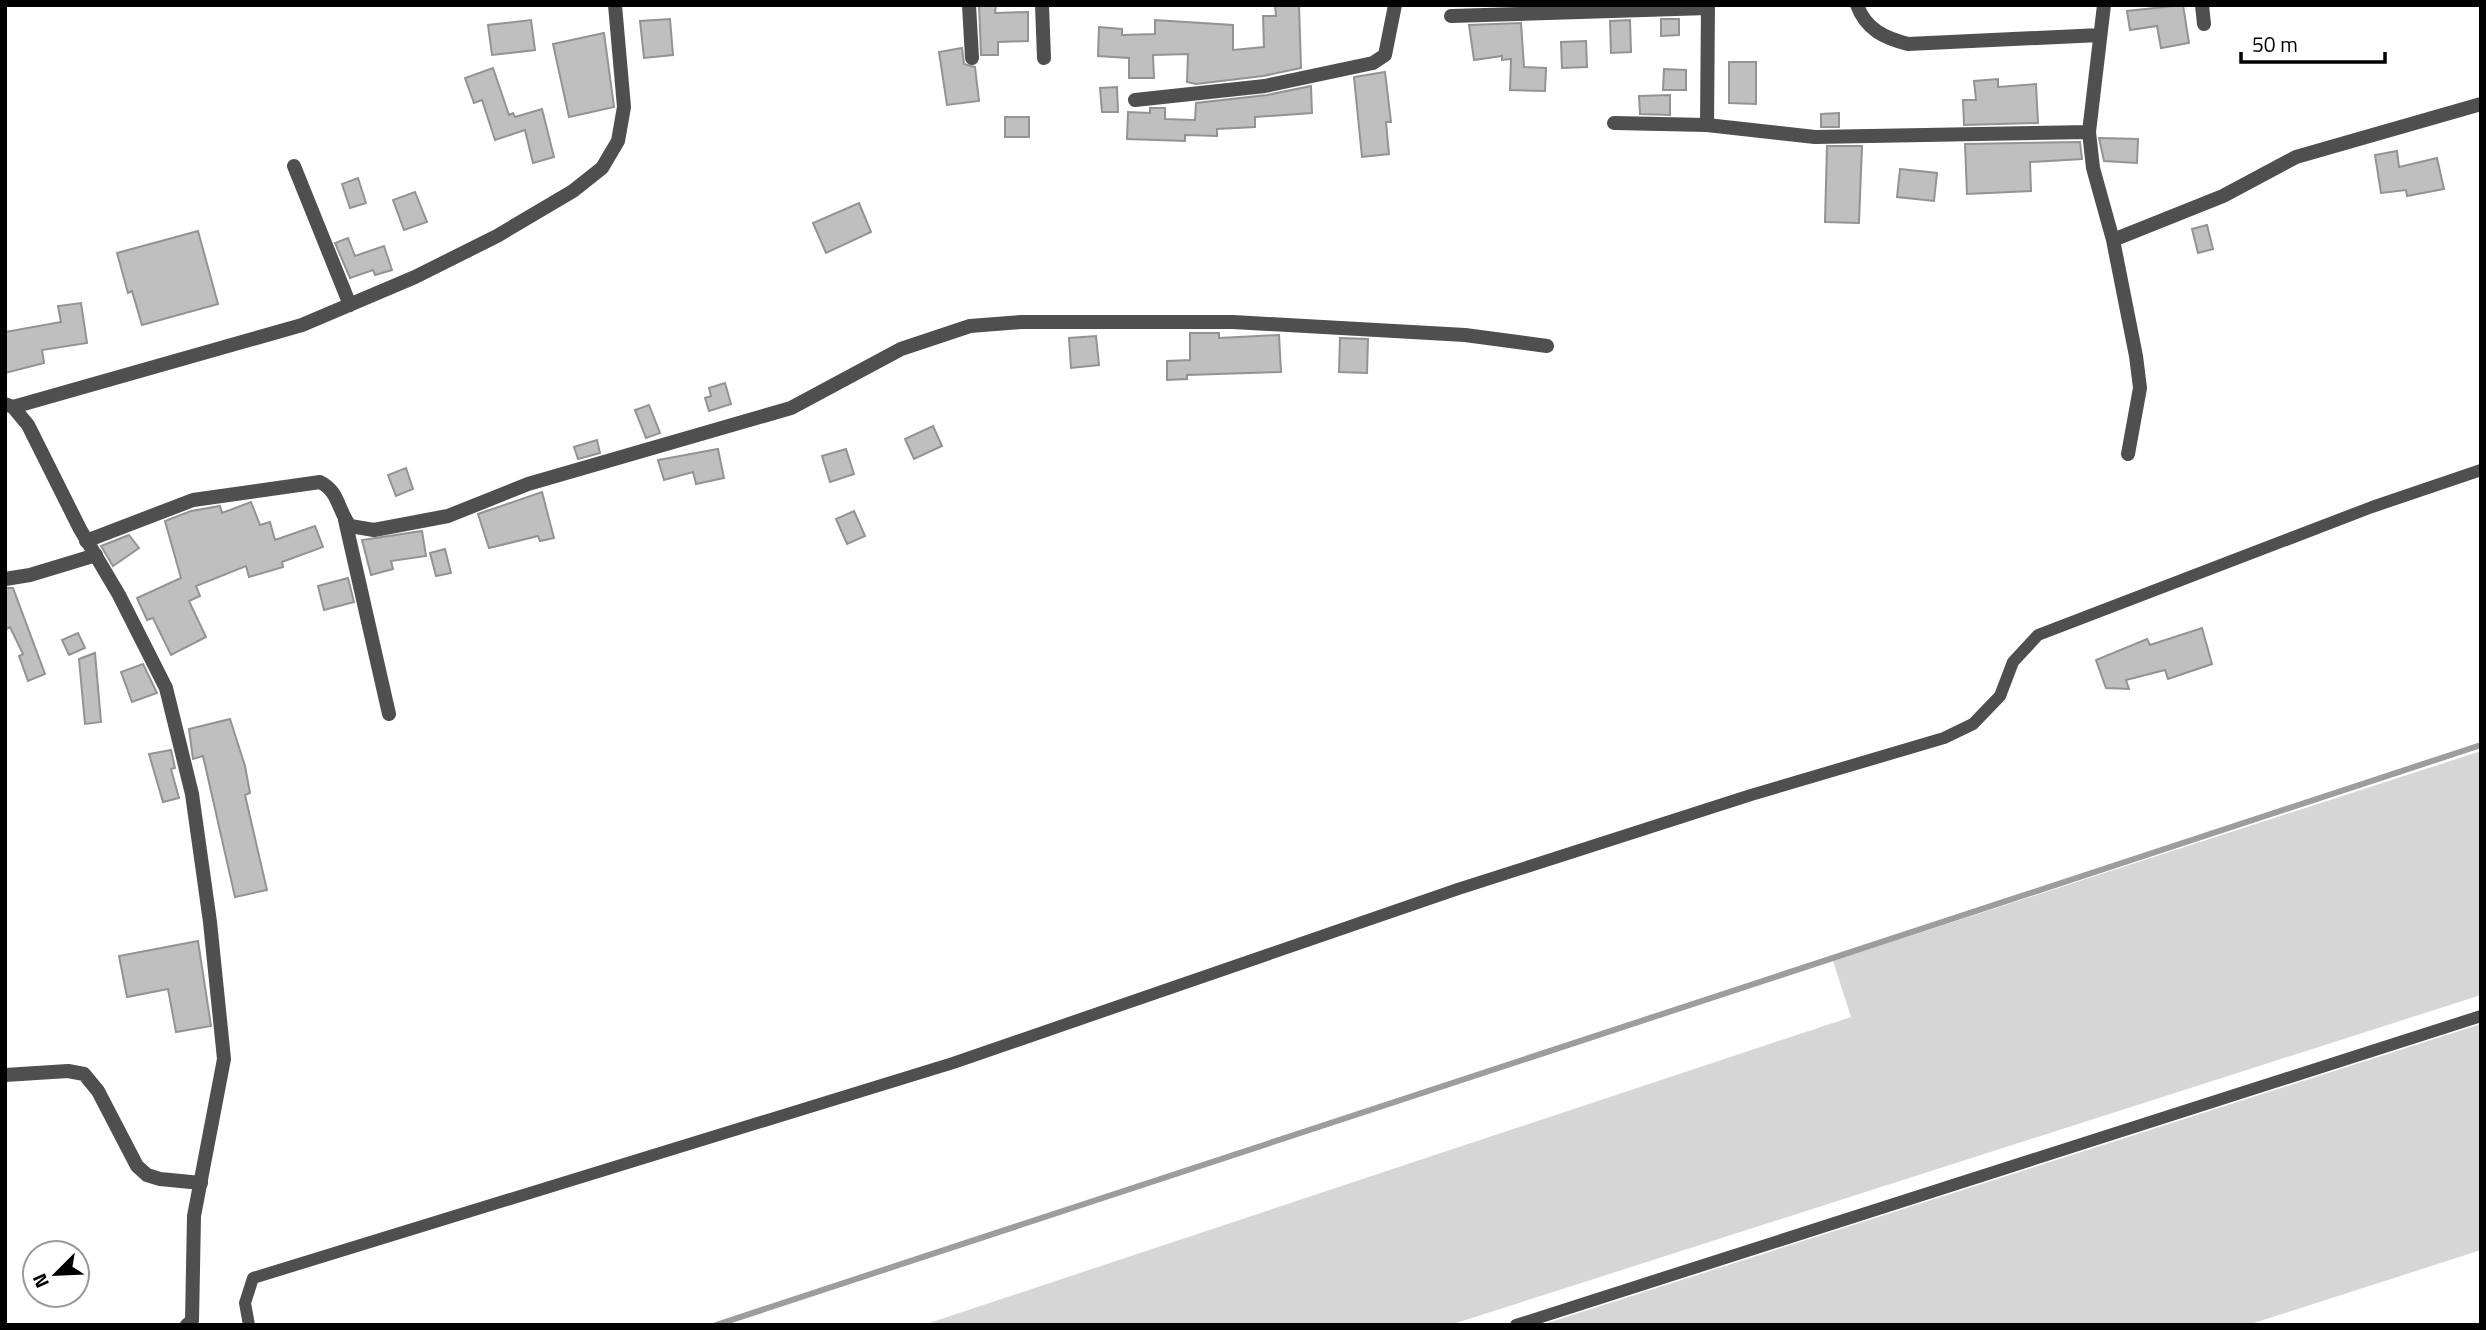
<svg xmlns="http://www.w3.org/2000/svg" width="2486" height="1330" font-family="'Titillium Web',sans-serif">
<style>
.green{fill:#d6d6d6}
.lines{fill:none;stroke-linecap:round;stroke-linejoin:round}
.stream{stroke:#9d9d9d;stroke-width:6}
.building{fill:#bfbfbf;stroke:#939393;stroke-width:2}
.service{stroke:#4f4f4f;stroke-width:12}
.minor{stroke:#4f4f4f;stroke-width:14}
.tertiary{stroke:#4f4f4f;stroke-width:14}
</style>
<rect width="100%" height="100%" fill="#fff"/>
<path class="green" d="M2481 751V995L1450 1325H923L1851 1017 1833 961Z
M2481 1024V1250L2248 1325H1541Z"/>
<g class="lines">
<path class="stream" d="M716 1325 2481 745"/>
</g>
<path class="building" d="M979 5H996L995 13 1028 12V41L998 42V55H981Z
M1275 5H1299L1301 68 1263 76 1196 84 1187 82 1188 54 1153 55 1154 78H1129V58L1098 56 1099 27 1122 29V35L1155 34V20L1233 25V50L1264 47 1263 16H1276Z
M2183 5 2189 43 2161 48 2157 26 2130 30 2127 11Z
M670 19 673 55 644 58 640 21Z
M1661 19H1679V35L1661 36Z
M531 20 535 50 492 55 488 25Z
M1630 20 1631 52 1611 53 1610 21Z
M1521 23 1524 67 1546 68 1545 91 1510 90 1511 59 1502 60V56L1474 60 1469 25Z
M604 33 614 107 569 117 553 44Z
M1586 41 1587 67 1562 68 1561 42Z
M962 48 964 64 975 67 979 101 947 105 939 52Z
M1729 62H1756V104L1729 103Z
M493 68 509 115 513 113 515 117 542 109 554 157 533 163 525 130 495 140 482 100 474 103 465 78Z
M1664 69 1686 70V90H1663Z
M1385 72 1391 122H1386L1389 154 1362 157 1354 77Z
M1998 79V87L2036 84 2038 123 1964 125 1963 100H1976L1974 81Z
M1311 86 1312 113 1255 117V127L1217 129V136L1185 135V141L1127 139 1128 112 1150 113V108H1165V119L1195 120 1196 103 1267 95Z
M1117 87 1118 112H1102L1100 88Z
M1670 95V115L1640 114 1639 96Z
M1839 113V127H1821V114Z
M1005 117H1029V137H1005Z
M2099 138 2138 139 2137 163 2104 161Z
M2080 142 2082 159 2030 162 2031 191 1967 194 1965 144Z
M1827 146H1862L1859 223 1825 222Z
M2397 151 2399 167 2437 158 2444 189 2407 196 2406 190 2381 193 2375 155Z
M1900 169 1937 173 1934 201 1897 197Z
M358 178 366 203 350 208 342 184Z
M415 192 427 222 404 230 393 200Z
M859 203 871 232 826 253 813 223Z
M2207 225 2213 249 2198 253 2192 229Z
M198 231 218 304 142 325 132 291 128 293 117 253Z
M348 238 355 256 384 246 392 270 375 275 373 270 350 278 335 243Z
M81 303 87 343 42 350 44 363 5 373V332L61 322 58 306Z
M1190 333H1219V338L1279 335 1281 372 1187 375V379L1167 380V361L1190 360Z
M1096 336 1099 365 1071 368 1069 338Z
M1340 338 1368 339 1367 373 1339 372Z
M725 383 731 404 709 411 705 398 711 396 709 388Z
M649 405 660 433 646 438 635 410Z
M933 426 942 446 914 459 905 439Z
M597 440 600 453 578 459 574 447Z
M718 449 724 478 696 484 693 472 664 480 658 460Z
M846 449 854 474 830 482 822 456Z
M406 468 413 489 396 496 388 475Z
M542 492 554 538 540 541 538 536 489 548 478 514Z
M251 502 260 525 270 522 275 540 315 526 323 547 282 562 283 567 249 577 246 566 196 586 200 596 189 601 206 637 171 655 153 618 147 620 137 598 181 578 165 521 191 511 220 506 222 513Z
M854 511 865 536 847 544 836 519Z
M422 531 426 556 391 561 393 569 371 575 362 540Z
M129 535 139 548 113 566 101 546Z
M445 549 451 573 436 576 430 553Z
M348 578 354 602 324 610 318 586Z
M5 588H13L45 674 28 681 19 656 23 654 10 627 5 630Z
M2202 628 2212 664 2168 679 2165 670 2126 680 2129 689 2106 688 2096 660 2147 639 2150 645Z
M78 633 85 648 69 655 62 640Z
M95 653 101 722 85 724 79 659Z
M143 664 157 693 132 702 121 672Z
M230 719 245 766 250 793 245 795 267 890 235 897 203 756 193 759 189 729Z
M171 750 175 768 171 769 179 798 163 802 149 754Z
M198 941 211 1026 176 1032 168 989 127 997 119 956Z"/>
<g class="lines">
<path class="service" d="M249 1325 245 1303 253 1278 953 1063 1458 889 1751 795 1944 738 1973 724 2000 696 2013 662 2038 635 2372 507 2481 470
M1516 1325 2481 1016"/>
<path class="minor" d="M969 5 972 58
M1042 5 1044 58
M1857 5C1866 30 1885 38 1908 44L2100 35
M2104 5 2089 132 2093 168 2113 240 2136 356 2140 388 2128 454
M2202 5 2204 24
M1451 16 1708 8
M1135 100 1265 86 1373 63 1385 55 1395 5
M1614 123 1707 125 1815 137 2089 132
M1707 125 1708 5
M294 166 350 305
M2113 240 2223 196 2296 157 2481 104
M13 407 302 325 415 277 497 236 573 191 602 168 618 141 624 107 615 5
M345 520 389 714
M86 541 193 500 320 482C339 491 338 511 350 526L374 530 448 516 528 484 791 408 901 349 970 326 1021 322H1233L1465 335 1547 346
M5 579 30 575 96 555
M5 1075 68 1071 84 1074 98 1091 137 1166 147 1175 160 1179 201 1183"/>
<path class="tertiary" d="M5 404 13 407 28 425 80 529 119 595 166 688 192 794 210 922 224 1059 194 1216 192 1321 187 1325"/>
</g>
<rect width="2486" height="1330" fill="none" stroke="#000000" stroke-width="14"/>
<g transform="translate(56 1274) rotate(246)"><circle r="33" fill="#ffffff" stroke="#999999" stroke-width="2"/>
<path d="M0-5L12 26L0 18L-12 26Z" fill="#000000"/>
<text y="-10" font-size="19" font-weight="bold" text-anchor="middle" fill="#000000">N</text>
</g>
<path d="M2241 52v10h144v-10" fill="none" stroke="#000000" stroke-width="3.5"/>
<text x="2252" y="52" font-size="21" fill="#000000" stroke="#ffffff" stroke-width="5" paint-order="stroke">50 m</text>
</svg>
